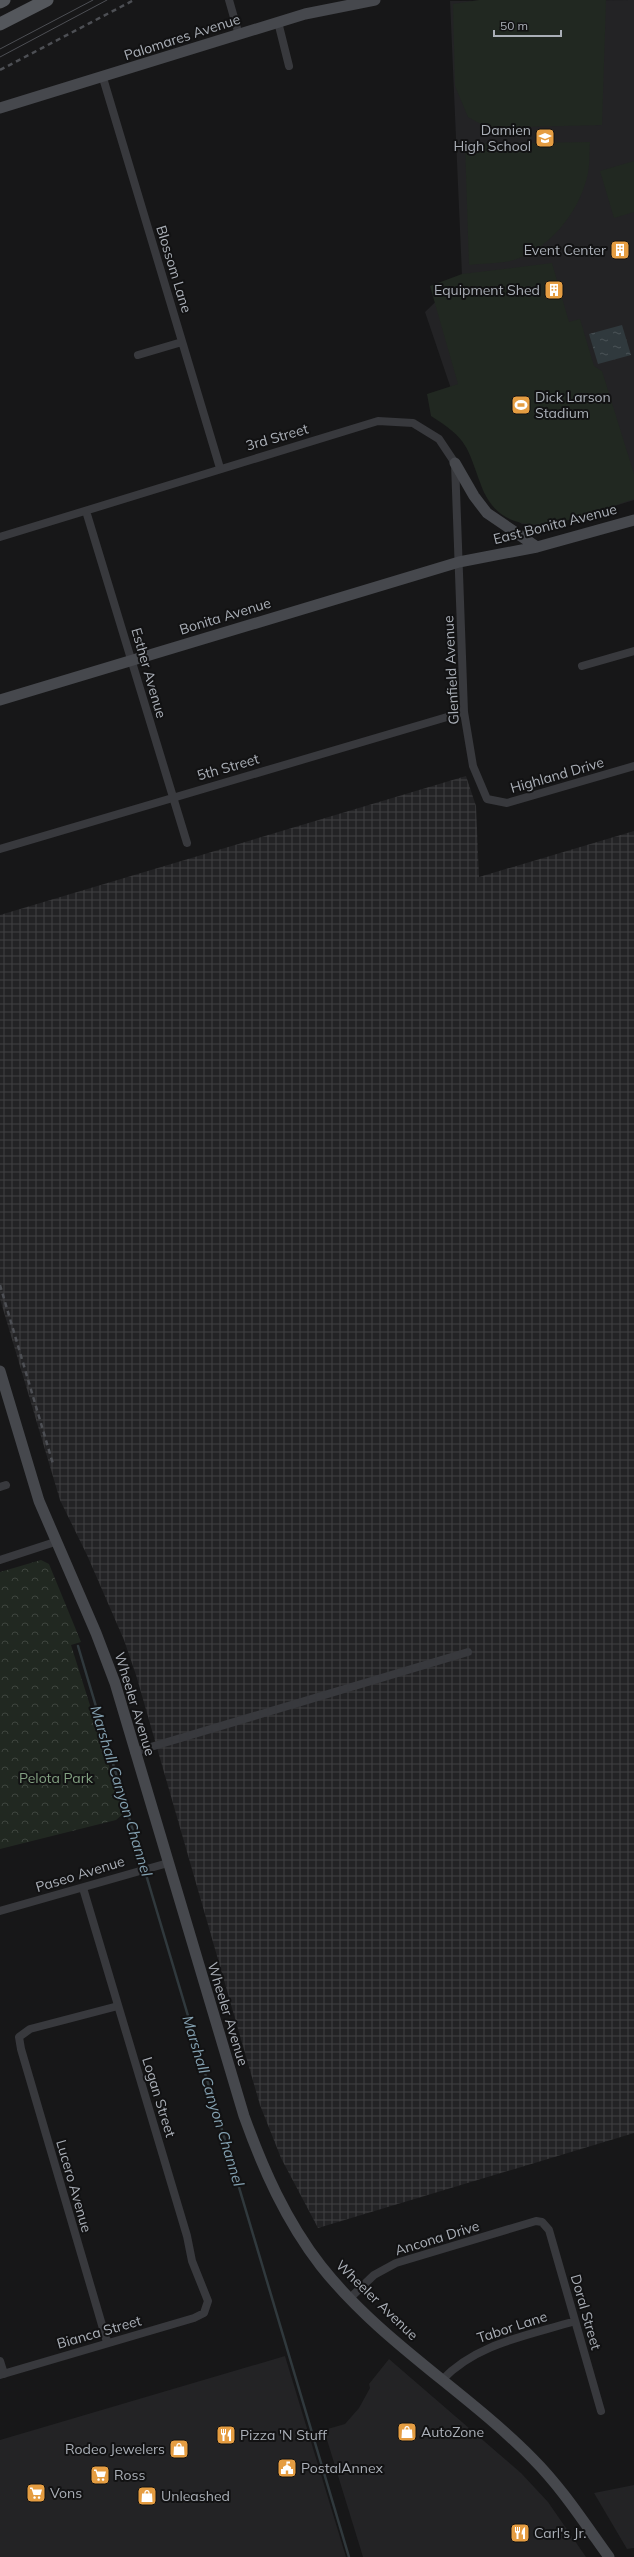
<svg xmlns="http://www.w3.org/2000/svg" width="634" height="2557" font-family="Mulish,sans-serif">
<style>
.built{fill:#232325}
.industrial{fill:url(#industrial-grid)}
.park{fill:url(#park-crowns)}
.garden{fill:#212821}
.water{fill:url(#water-ripples)}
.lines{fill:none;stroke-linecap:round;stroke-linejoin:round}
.stream{stroke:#30393d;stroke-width:2.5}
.street{stroke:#38393d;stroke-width:8}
.secondary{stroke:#46484d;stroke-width:11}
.primary{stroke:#54575c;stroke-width:13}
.tram{stroke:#4d4f54;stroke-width:1}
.rail{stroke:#4d4f54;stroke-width:2.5;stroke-dasharray:5 4;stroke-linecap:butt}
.labels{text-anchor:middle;stroke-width:4;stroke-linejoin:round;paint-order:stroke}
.street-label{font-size:14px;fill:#aaafb7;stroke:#121213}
.poi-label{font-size:14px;fill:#aaafb7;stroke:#121213;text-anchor:start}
.park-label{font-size:14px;fill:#83a182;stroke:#121213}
.water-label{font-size:15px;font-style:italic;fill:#83a0b0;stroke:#121213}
</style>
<defs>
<pattern id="industrial-grid" width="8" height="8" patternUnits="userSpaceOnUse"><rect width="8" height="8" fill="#232325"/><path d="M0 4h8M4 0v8" fill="none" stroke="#404042"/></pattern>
<pattern id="park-crowns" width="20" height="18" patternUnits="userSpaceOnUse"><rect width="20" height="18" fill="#212821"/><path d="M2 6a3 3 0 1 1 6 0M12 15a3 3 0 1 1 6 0" fill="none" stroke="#3f453f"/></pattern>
<pattern id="water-ripples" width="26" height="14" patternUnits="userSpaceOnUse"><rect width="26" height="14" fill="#30393d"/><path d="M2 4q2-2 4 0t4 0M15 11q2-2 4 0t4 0" fill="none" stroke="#4b5357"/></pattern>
</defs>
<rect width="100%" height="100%" fill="#171718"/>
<path class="built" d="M634 0V500L549 526 522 524 497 507 485 489 425 312 462 276 450 1Z
M285 2356 346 2557H0V2440Z
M389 2359 521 2473 548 2502 586 2557H363L324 2430 345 2424 359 2408 370 2388 369 2384Z
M634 2485V2548L627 2549 594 2493Z"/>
<path class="industrial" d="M466 776 476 806 479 877 634 831V2133L318 2228 281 2158 260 2105 136 1675 124 1640 87 1555 60 1500 0 1299V915Z"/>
<path class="park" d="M41 1560 49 1564 81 1642 71 1645 124 1813 116 1820 0 1849V1572Z"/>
<path class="garden" d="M479 0H606L602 125 488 128 468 117 455 86 453 4Z
M590 142C589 152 590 163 588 173 580 211 551 248 514 260 500 264 483 263 469 265L465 144Z
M634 161V212L614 218 600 171Z
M552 263 569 322 580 319 594 366 602 371 634 474V499C585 514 506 554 481 485 467 447 468 439 431 416L427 394 458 384 430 286 462 274Z"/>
<path class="water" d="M622 325 631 355 598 364 589 334Z"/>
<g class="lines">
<path class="stream" d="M78 1646 349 2557"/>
<path class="street" d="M229 0 239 35
M278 22 289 66
M103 78 220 468
M138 355 182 342
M86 511 187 843
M0 537 378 421 413 423 439 439 455 463 464 712 473 766 487 799 507 803 634 766
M582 666 634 651
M0 849 464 712
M0 1487 6 1485
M0 1560 55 1542
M134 1752 468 1652
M0 1911 168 1863
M350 2298 374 2275 396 2263 536 2221 542 2222 549 2230 601 2411
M107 2342 21 2049 19 2037 30 2029 118 2006
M0 2361 4 2374
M0 2375 194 2318 204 2313 208 2301 192 2261 187 2236 83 1888
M442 2380C477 2343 527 2336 575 2321"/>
<path class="secondary" d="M0 108 305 14 375 0
M455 463 474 496 487 513 537 547
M0 700 459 562 537 547 634 520
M0 1371 39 1501 96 1633 115 1683 244 2116C263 2169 286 2221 321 2266 381 2342 466 2391 533 2459 562 2488 585 2524 609 2557"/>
<path class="primary" d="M0 2 4 0
M0 24 47 0"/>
<path class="tram" d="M0 49 93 0
M0 57 107 0"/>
<path class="rail" d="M0 70 134 0
M0 1285 53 1464"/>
</g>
<defs>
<symbol id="school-square" viewBox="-11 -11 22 22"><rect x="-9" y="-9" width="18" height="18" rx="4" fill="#e59d42" stroke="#121213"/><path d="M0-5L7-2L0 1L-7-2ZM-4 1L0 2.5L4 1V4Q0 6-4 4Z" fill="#fff"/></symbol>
<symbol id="building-square" viewBox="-11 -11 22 22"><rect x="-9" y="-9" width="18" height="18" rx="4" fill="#e59d42" stroke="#121213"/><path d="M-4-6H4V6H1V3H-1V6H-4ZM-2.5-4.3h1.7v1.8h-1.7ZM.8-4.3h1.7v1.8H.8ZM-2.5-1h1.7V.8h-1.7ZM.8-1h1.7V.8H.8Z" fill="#fff"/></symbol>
<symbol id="stadium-square" viewBox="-11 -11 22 22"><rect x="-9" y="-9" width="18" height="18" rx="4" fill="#e59d42" stroke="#121213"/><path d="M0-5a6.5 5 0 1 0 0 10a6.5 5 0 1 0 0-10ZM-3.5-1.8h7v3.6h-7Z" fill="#fff"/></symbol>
<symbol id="shop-square" viewBox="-11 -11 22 22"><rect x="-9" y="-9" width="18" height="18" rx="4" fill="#e59d42" stroke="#121213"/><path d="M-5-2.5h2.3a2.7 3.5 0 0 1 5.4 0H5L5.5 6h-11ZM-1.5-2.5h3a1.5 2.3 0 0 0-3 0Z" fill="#fff"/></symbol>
<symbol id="restaurant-square" viewBox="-11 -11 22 22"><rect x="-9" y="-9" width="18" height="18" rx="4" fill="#e59d42" stroke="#121213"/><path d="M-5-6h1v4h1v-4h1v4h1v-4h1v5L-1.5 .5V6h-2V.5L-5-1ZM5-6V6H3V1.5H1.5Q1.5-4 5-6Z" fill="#fff"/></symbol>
<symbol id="civic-square" viewBox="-11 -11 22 22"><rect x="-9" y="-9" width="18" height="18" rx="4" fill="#e59d42" stroke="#121213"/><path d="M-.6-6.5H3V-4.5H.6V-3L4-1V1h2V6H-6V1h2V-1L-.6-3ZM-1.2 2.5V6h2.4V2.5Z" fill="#fff"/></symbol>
<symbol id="supermarket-square" viewBox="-11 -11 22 22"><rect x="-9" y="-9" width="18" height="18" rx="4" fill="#e59d42" stroke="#121213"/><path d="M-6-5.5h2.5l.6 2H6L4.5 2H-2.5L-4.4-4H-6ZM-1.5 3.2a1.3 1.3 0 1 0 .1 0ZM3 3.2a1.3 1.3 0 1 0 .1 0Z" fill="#fff"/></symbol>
</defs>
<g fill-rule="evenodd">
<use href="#school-square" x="534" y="127" width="22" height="22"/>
<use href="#building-square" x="609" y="239" width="22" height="22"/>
<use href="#building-square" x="543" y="279" width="22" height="22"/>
<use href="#stadium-square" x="510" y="394" width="22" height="22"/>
<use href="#shop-square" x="396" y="2421" width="22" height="22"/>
<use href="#restaurant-square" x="215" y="2424" width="22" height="22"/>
<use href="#shop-square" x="168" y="2438" width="22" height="22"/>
<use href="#civic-square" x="276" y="2457" width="22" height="22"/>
<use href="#supermarket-square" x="89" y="2464" width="22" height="22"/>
<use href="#supermarket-square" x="25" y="2482" width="22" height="22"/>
<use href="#shop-square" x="136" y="2485" width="22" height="22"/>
<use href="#restaurant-square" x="509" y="2522" width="22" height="22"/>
</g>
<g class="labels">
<g class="street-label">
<text transform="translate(182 37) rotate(-18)" y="5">Palomares Avenue</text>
<text transform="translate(174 269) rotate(73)" y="5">Blossom Lane</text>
<text transform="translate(277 437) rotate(-16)" y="5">3rd Street</text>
<text transform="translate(555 524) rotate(-14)" y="5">East Bonita Avenue</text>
<text transform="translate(225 616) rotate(-17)" y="5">Bonita Avenue</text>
<text transform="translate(451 670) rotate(-93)" y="5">Glenfield Avenue</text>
<text transform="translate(149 673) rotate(74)" y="5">Esther Avenue</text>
<text transform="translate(228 767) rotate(-16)" y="5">5th Street</text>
<text transform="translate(557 775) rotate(-16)" y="5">Highland Drive</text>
<text transform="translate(135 1704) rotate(73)" y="5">Wheeler Avenue</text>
<text transform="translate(80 1874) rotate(-17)" y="5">Paseo Avenue</text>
<text transform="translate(228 2014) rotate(73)" y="5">Wheeler Avenue</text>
<text transform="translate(159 2097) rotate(73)" y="5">Logan Street</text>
<text transform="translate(74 2186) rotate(74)" y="5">Lucero Avenue</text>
<text transform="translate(437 2238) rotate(-17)" y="5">Ancona Drive</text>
<text transform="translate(377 2300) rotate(44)" y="5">Wheeler Avenue</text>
<text transform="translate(586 2312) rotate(74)" y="5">Doral Street</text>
<text transform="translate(512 2327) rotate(-18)" y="5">Tabor Lane</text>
<text transform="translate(99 2332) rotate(-16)" y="5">Bianca Street</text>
</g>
<g class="poi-label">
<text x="531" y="135" text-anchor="end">Damien<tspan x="531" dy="16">High School</tspan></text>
<text x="606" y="255" text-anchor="end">Event Center</text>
<text x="540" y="295" text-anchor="end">Equipment Shed</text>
<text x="535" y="402">Dick Larson<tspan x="535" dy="16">Stadium</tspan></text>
<text x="421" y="2437">AutoZone</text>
<text x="240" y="2440">Pizza 'N Stuff</text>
<text x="165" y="2454" text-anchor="end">Rodeo Jewelers</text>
<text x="301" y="2473">PostalAnnex</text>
<text x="114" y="2480">Ross</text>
<text x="50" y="2498">Vons</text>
<text x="161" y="2501">Unleashed</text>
<text x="534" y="2538">Carl's Jr.</text>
</g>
<g class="park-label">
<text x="56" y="1783">Pelota Park</text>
</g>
<g class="water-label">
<text transform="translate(121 1791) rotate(73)" y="5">Marshall Canyon Channel</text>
<text transform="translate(213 2101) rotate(73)" y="5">Marshall Canyon Channel</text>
</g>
</g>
<path d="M494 30v6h67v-6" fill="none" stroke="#aaafb7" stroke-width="2"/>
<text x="500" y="30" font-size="12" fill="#aaafb7" stroke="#121213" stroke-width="3" paint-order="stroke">50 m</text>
</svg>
